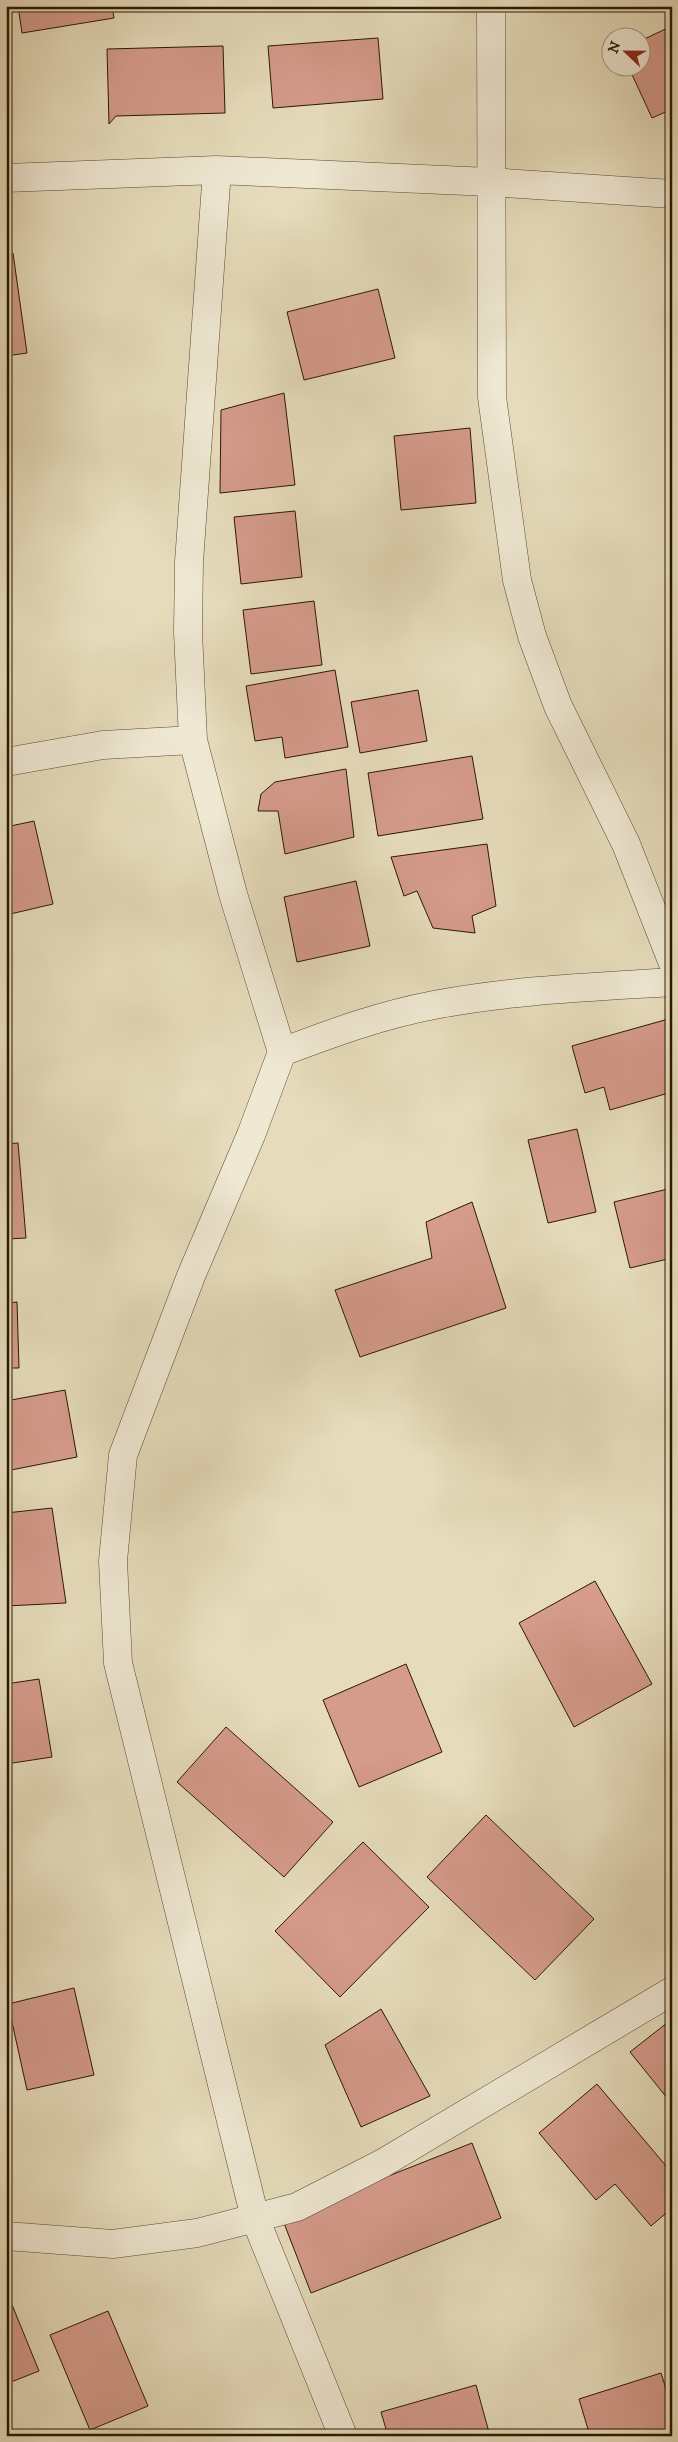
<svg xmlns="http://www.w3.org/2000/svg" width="678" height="2442" font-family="'IM FELL DW Pica',serif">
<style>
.building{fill:#d59b8b;stroke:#2b1802}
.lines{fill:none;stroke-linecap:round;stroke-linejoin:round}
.minor-casing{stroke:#5a4930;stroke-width:29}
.minor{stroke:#efe8d3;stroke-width:28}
</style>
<rect width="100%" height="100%" fill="#e6dcbb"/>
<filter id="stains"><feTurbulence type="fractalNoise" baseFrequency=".004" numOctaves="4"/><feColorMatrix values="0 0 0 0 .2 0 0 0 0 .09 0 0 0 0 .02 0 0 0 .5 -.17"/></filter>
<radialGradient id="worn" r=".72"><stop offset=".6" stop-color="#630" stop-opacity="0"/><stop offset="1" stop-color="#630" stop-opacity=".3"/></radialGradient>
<path class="building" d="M18 6H112L114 18 22 33Z
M672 26V109L652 118 629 68H640V41Z
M378 38 383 99 273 108 268 46Z
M223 46 225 113 116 116 109 124 107 49Z
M13 253 27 353 6 356V254Z
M378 289 395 358 304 380 287 312Z
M284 393 295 485 220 493 221 410Z
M470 428 476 503 401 510 394 436Z
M295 511 302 577 241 584 234 517Z
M314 601 322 665 251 674 243 610Z
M335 670 348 747 285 758 282 737 255 741 246 686Z
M418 690 427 741 360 753 351 702Z
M472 756 483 819 378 836 368 773Z
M346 769 354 837 285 854 278 811H258L261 794 275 782Z
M34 821 53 904 6 915V827Z
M487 844 496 906 472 916 475 933 433 928 417 891 404 896 391 857Z
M356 881 370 946 297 962 284 897Z
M672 1018V1092L610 1110 604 1087 585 1093 572 1046Z
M577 1129 596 1212 548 1223 528 1140Z
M18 1143 26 1238 6 1239V1144Z
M672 1188V1258L630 1268 614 1202Z
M472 1202 506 1308 360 1357 335 1290 432 1258 426 1222Z
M17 1302 19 1368H6V1303Z
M65 1390 77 1457 6 1471V1401Z
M52 1508 66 1603 6 1606V1513Z
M595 1581 652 1684 574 1727 519 1623Z
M406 1664 442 1752 359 1787 323 1700Z
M39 1679 52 1757 6 1764V1684Z
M226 1727 333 1822 284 1877 177 1782Z
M486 1815 594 1919 535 1980 427 1877Z
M363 1842 429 1907 340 1997 275 1931Z
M74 1988 94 2075 27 2090 8 2004Z
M381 2009 430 2096 361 2127 325 2045Z
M672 2019V2104L630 2052Z
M597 2084 672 2173V2208L651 2226 615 2184 596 2200 539 2133Z
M472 2143 501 2218 311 2293 282 2218Z
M6 2290 39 2371 6 2384Z
M108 2311 148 2406 90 2430 50 2335Z
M661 2373 672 2408V2435L590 2436 579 2399Z
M476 2385 490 2436H388L381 2412Z"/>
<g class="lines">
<defs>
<path id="minor" d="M491 6 492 397 517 580 532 636 558 706 626 844 672 961
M6 178 217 170 490 182 672 194
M193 740 233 894 282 1052
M6 762 103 745 193 740 188 632 189 562 217 170
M6 2236 113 2244 197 2233 297 2207 383 2163 672 1991
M343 2436 255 2218 118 1663 113 1561 123 1455 191 1276 251 1135 282 1052C332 1033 381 1015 434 1005 512 990 593 987 672 982"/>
</defs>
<use href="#minor" class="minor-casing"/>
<use href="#minor" class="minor"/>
</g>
<rect width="678" height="2442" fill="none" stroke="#e6dcbb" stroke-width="25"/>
<rect x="8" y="8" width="663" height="2427" fill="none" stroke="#2b1802" stroke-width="2.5"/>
<rect x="12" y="12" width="653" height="2417" fill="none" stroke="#2b1802"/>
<g transform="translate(626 52) rotate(292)"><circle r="24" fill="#efe8d3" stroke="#a1957f"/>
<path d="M0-4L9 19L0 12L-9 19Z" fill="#8f2418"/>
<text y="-8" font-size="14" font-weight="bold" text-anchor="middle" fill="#2b1802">N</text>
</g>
<rect width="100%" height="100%" filter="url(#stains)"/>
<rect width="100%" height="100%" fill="url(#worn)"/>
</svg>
